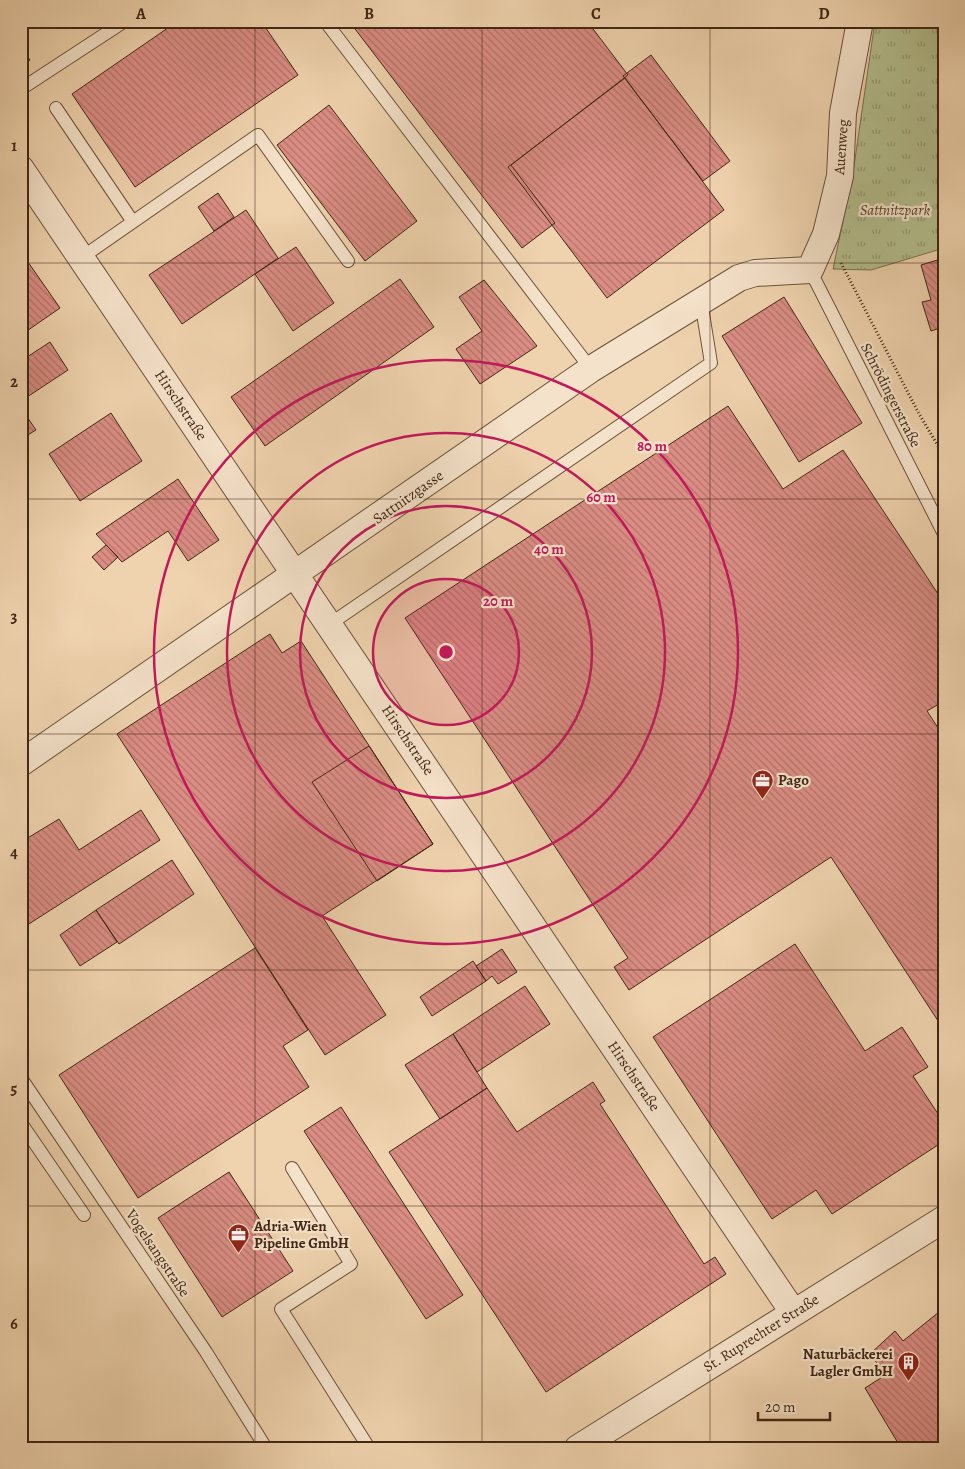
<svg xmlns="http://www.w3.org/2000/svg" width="965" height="1469" font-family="Alegreya,serif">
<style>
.grass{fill:url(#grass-tufts);stroke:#7a7252}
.building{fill:url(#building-back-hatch);stroke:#412715}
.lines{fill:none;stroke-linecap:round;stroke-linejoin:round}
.service-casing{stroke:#6c523b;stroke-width:14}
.minor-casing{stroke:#6c523b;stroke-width:28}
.path{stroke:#412715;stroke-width:3;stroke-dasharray:1 2.5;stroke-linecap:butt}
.service{stroke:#f5e2ca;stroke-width:12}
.minor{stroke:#f5e2ca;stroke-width:26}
.grid{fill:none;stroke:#412715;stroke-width:1;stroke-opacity:0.55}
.ring{fill:none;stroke:#c2185b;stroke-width:2.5}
.labels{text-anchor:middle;stroke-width:4.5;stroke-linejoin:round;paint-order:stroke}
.street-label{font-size:15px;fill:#412715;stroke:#f5e2ca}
.park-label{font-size:15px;font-style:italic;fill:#58452d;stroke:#f5e2ca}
.poi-label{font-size:15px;font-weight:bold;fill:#412715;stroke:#f5e2ca;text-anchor:start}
.centre{fill:#c2185b;stroke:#f5e2ca;stroke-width:2.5}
.ring-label{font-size:15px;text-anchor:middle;font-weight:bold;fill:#c2185b;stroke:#f5e2ca;stroke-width:4.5;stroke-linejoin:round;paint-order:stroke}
.neatline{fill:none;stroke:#412715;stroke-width:2}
.grid-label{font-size:16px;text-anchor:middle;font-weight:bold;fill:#412715}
</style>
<defs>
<pattern id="grass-tufts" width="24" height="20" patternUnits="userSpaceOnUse" patternTransform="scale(1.25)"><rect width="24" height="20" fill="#b4be8e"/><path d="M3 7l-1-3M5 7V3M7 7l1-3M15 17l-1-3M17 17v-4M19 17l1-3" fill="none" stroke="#949a73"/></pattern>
<pattern id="building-back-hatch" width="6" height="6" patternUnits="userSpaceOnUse" patternTransform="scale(1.25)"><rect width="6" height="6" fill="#db8d84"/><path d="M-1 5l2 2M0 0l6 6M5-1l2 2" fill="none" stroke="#b3736b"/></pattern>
</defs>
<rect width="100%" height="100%" fill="#efd3ae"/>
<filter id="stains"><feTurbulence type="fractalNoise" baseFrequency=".004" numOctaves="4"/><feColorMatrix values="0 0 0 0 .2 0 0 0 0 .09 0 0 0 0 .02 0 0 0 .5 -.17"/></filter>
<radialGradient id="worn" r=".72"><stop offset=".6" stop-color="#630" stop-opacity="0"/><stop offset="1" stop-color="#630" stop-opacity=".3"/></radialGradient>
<path class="grass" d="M875 21H944V248L871 270 833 269 853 173Z"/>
<path class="building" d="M178 21H261L298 75 135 187 72 94Z
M349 21H587L628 75 511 165 555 223 522 248Z
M21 47 30 60 21 66Z
M651 55 730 161 703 181 623 76Z
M625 78 724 210 607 298 508 167Z
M329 105 417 221 365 261 277 145Z
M218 193 234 217 214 231 198 207Z
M246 210 278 258 182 324 149 275Z
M296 247 334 303 293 331 255 274Z
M21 252 60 308 21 335Z
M944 258V318L940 319 943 327 931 331 922 302 931 300 921 265Z
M400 279 434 327 265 446 231 397Z
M484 280 537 346 480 384 456 349 482 331 459 297Z
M784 297 862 423 799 462 722 336Z
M50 342 68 370 21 401V361Z
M728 406 783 489 843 450 944 603V701L927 711 944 737V1030L831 857 629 990 614 967 628 958 405 618Z
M21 408 36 430 21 439Z
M111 413 142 461 80 501 49 454Z
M178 479 219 540 188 561 168 531 122 562 96 534Z
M106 545 118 557 104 570 92 557Z
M270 634 282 653 301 641 433 844 322 916 386 1015 325 1055 117 734Z
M369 746 433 844 377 881 312 782Z
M141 810 160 840 21 929V842L59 819 79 850Z
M172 860 194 894 119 944 96 910Z
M96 910 117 942 80 966 60 935Z
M795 944 865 1051 902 1027 928 1067 913 1076 944 1123V1141L832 1214 816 1190 772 1219 653 1037Z
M255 948 308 1030 283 1046 309 1087 138 1198 59 1075Z
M502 949 517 972 498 984 492 976 486 981 476 966Z
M473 961 486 981 432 1016 420 997Z
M525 986 550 1024 477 1072 453 1034Z
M453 1034 487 1088 440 1119 405 1065Z
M593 1082 605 1101 600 1104 704 1264 715 1257 726 1274 546 1392 389 1152 487 1088 517 1132Z
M341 1107 463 1295 426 1319 304 1131Z
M229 1172 293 1271 222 1317 158 1218Z
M944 1308V1448H901L865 1388 884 1376 871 1353 895 1331 903 1341Z"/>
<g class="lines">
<defs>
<path id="service" d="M325 21 591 369
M21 89 125 21
M56 108 133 222
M81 258 258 135 348 261
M810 270 944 534
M330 624 711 363 701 301
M21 1078 206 1352 266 1448
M21 1123 84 1215
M292 1168 351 1264 281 1309 369 1448"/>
<path id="minor" d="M21 169 793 1312
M21 763 591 369 739 278 755 273 810 270 826 234 840 176 843 113 860 21
M578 1448 944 1219"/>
</defs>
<use href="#service" class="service-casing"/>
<use href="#minor" class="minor-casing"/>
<path class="path" d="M841 263 918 412 944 456"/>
<use href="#service" class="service"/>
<use href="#minor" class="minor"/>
</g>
<path class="grid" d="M255 21V1448M482 21V1448M710 21V1448M21 263H944M21 499H944M21 734H944M21 970H944M21 1206H944"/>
<circle cx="446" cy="652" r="73" fill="#c2185b" fill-opacity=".12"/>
<g class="ring">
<circle cx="446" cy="652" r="73"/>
<circle cx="446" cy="652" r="146"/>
<circle cx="446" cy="652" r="219"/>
<circle cx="446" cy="652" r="292"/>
</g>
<defs>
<symbol id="office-pin" viewBox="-11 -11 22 30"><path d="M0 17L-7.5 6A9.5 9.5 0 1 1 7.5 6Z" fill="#8f2418" stroke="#f5e2ca"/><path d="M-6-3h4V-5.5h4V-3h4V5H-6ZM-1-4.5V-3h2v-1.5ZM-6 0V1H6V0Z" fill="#fff"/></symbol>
<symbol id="building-pin" viewBox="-11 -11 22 30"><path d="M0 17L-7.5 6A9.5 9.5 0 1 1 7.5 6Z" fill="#8f2418" stroke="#f5e2ca"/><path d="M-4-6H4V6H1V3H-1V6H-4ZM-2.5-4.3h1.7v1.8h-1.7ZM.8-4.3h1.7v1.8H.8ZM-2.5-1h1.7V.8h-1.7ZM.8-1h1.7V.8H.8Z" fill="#fff"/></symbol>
</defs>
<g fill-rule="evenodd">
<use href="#office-pin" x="750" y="768" width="25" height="34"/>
<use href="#office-pin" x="226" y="1222" width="25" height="34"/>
<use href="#building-pin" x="896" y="1350" width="25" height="34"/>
</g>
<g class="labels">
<g class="street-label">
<text transform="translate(841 147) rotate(-86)" y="5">Auenweg</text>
<text transform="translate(891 395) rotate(63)" y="5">Schrödingerstraße</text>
<text transform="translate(181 405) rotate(56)" y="5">Hirschstraße</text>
<text transform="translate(408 497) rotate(-35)" y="5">Sattnitzgasse</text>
<text transform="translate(408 740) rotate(56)" y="5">Hirschstraße</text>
<text transform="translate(634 1076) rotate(56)" y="5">Hirschstraße</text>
<text transform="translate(158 1253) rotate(56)" y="5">Vogelsangstraße</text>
<text transform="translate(761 1333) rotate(-32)" y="5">St. Ruprechter Straße</text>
</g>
<g class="park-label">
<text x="895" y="215">Sattnitzpark</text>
</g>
<g class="poi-label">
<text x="778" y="785">Pago</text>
<text x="254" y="1231">Adria-Wien<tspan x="254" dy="17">Pipeline GmbH</tspan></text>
<text x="893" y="1359" text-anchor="end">Naturbäckerei<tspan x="893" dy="17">Lagler GmbH</tspan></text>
</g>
</g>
<circle cx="446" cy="652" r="8" class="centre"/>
<g class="ring-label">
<text x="652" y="451">80 m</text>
<text x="601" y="502">60 m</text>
<text x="549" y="554">40 m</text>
<text x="498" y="606">20 m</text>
</g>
<rect width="965" height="1469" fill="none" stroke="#efd3ae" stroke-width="55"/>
<path d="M758 1412v8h72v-8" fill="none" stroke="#412715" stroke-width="2.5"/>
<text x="765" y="1412" font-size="15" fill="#412715" stroke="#f5e2ca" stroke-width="4" paint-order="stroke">20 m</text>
<rect x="28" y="28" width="910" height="1414" class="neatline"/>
<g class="grid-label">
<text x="141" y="19">A</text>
<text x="369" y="19">B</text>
<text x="596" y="19">C</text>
<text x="824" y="19">D</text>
<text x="14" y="151">1</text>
<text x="14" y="387">2</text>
<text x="14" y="622">3</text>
<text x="14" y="858">4</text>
<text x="14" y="1094">5</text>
<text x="14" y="1329">6</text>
</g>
<rect width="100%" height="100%" filter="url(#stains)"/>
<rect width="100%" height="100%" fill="url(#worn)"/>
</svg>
